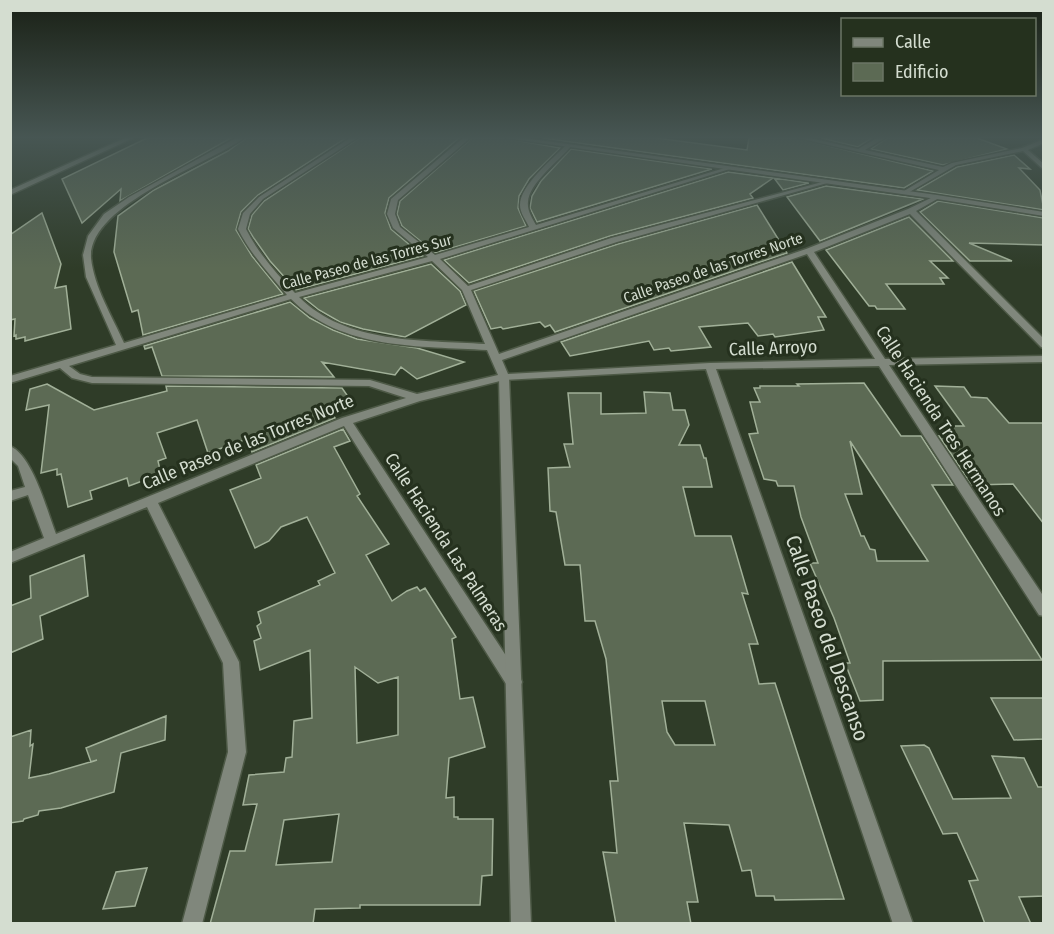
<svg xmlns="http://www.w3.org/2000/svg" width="1054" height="934" font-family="'Fira Sans Condensed',sans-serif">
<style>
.building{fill:#5c6a54;stroke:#a1b098;stroke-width:1.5;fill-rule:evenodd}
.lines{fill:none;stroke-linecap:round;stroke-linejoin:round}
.minor-casing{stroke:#4d5946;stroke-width:3}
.tertiary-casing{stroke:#4d5946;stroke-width:3}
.minor{fill:#80877c;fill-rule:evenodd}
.tertiary{fill:#80877c;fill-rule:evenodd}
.labels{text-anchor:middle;stroke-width:6;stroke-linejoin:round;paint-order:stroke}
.far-street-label{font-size:15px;fill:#d4ddd0;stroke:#25311e}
.street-label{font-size:18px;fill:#d4ddd0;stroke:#25311e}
.near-street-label{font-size:21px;fill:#d4ddd0;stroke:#25311e}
</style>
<rect width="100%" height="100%" fill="#2f3c28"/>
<path class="building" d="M147 138H231L120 201 121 189 82 223 62 179Z
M246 138H346L258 195 241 212 236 230 252 256 283 294 143 335 138 310 132 312 114 252 118 216 154 190 228 151Z
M359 138H459L389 198 385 213 391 229 423 256 296 290 270 261 253 237 248 229 252 215 264 201Z
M472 138H504L560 148 529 179 519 196 518 208 526 226 435 253 402 226 397 214 400 201Z
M542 138H656L747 150 749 138H796L933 171 904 188Z
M821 138H872L858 147Z
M887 138H977L1007 149 943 165 871 149Z
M571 149 712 169 537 222 530 208 532 196 541 181Z
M1014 155 1030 169 1019 168 1040 190 1044 210 917 190 957 167Z
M728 172 773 178 750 194 753 198 610 236 469 283 444 260Z
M774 178 809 183 783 190Z
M826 186 923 199 820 241 787 197Z
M938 201 1044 218V245L969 243 1012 261H970L920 212Z
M757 205 787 253 555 332 550 325 545 327 540 322 503 329 501 327 491 329 474 291 618 244Z
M42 213 61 264 55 288 66 286 71 329 25 341V337L16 339V335L14 336 15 319 10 320V235Z
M909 217 953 261H930L948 278H940L944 284H886L905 309H877L875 306H869L826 250Z
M792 262 826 317H818L824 330 775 337 773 334 758 336 748 323 699 327 711 347 671 351 669 348 654 350 649 341 570 356 561 342Z
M431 264 460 291 466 305 405 337 363 329 340 322 319 310 304 298Z
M290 302 310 318 333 330 357 339 417 348 464 362 417 379 401 367 395 375 322 362 334 377 162 376 152 347 145 349 144 346Z
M864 383 901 436H921L953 485H932L1042 660 883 661V700L860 701 845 663H850L834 618 810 563H818L801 517 794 486H778L776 481 764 479 749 434 758 433 750 402H760L754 388H760V386H799L797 384ZM850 441 894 509 928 561H877L875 550 870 549 864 536H861L845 494H862Z
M47 384 94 410 167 391 166 386 342 388 354 405 331 412 335 418 252 452 247 439 208 453 197 420 157 433 166 458 158 461 161 474 129 486 127 478 90 491 92 499 68 507 61 474 57 475V469L41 473 49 405 26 410 30 389Z
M935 386 964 387 971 397 987 398 1009 423H1044V524L1013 484 972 485 939 436H953L946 426H964Z
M644 392 670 393 673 410H685L689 425 679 445H700L704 458H706L712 487H683L695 536H731L748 594 742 593 758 644H749L759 684 775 683 844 899 775 900 774 896H756L751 870 742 871 729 825 684 823 698 902H687L691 924H616L603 852 617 853 610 781H618L606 659 595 621H585L580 565H565L556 512 550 511 548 468 570 467 564 444H573L568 393H601V414L646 413ZM662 701H705L715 745H675L667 732Z
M343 429 350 441 334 447 360 494 357 496 389 544 366 555 392 601 407 591 417 587 420 591 425 588 456 637 452 639 460 699 473 697 485 747 449 758 446 798 454 797V817H458V819H493L492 875 482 876 480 905H360V908L315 909 313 924H210L230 851H245L257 804 243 805 249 775 284 772 286 758 292 757 294 721 312 718 310 650 260 670 254 641 261 638 257 626 261 623 258 612 320 585 318 581 335 573 307 517 281 527 269 541 255 548 230 490 261 478 256 465ZM355 667 378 683 398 677V735L357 743ZM339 814 332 862 276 865 284 820Z
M84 555 88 596 40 616 43 639 10 653V606L31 598 30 576Z
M991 698H1044V739L1014 740Z
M166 716 165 740 121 753 114 792 61 808 39 811 38 815 24 819 23 821 10 823V737L31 730 30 746 33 744 29 778 49 774 97 760 91 762 86 748Z
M924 745 929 748 953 799 1011 798 992 756 1024 758 1038 787H1044V896L1019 897 1031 924H985L969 881 978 880 957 833 943 834 901 746Z
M147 868 135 906 103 909 116 872Z"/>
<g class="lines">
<defs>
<path id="minor" d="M125 138H133L10 195V190Z
M236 138H244C207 165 88 205 91 258 94 287 112 316 124 343L287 295C269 274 250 253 238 229L243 213 259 197 350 138H357L263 199 250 214 246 229C258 253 276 273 295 293L428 257 393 228 387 214 391 199 463 138H470L398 200 395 214 400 227 435 255 529 227C526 220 520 213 520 205 520 185 553 159 566 145L571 146C559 161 529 183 528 202 527 210 532 218 536 225L728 167 733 168 440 259 468 286 611 238 826 181 831 182 617 242 471 290 499 354 806 249 908 209 935 196H939V198L916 211 1044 339V348L1041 347 910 214 814 252 885 359 1044 356V362L889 365 1044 597V616L1039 615 879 366 716 369 913 924H893L706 369 504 380 420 401 353 423 520 677 522 682 520 687 514 690 508 687 344 426 158 503 239 662 246 752 202 924H182L228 752 223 663 147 507 10 563V552L44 538 28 495 10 501V491L25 487 18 466 10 458V446C33 456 47 511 56 534L342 418 406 398 369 386 92 383 72 378 60 368 10 383V376L116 345 86 277 83 255 88 236 104 214 129 197ZM807 254 875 359 710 363 508 374 502 360ZM432 261 462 290 485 344C422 340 346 344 299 297ZM291 299C341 350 421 346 487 350L498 375 417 394 370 380 92 377 80 374 69 366Z
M798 138H810L858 149 877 138H885L865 150 943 167 952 163 1022 148 1044 139V143L1028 150 1044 164V170L1023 151 956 165 906 194 903 192 904 191 939 170Z"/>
<path id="tertiary" d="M506 138H524L937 195 1044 212V216L937 199Z
M504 374 509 377 531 924H511L499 377Z"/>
</defs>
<use href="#minor" class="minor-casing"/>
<use href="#tertiary" class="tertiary-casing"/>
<use href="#minor" class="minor"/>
<use href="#tertiary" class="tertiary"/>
</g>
<linearGradient id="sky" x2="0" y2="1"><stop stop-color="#1a2116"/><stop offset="0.51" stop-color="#475653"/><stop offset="1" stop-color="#475653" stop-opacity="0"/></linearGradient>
<rect width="1054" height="269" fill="url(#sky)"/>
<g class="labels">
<g class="far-street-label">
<text transform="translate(367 262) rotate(-15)" y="5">Calle Paseo de las Torres Sur</text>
<text transform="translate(713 268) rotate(-19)" y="5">Calle Paseo de las Torres Norte</text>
</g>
<g class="street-label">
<text transform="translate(773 348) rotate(-2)" y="6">Calle Arroyo</text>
<text transform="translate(941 421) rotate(57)" y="6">Calle Hacienda Tres Hermanos</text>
<text transform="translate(248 442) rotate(-22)" y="6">Calle Paseo de las Torres Norte</text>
<text transform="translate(446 542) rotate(57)" y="6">Calle Hacienda Las Palmeras</text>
</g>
<g class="near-street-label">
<text transform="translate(827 638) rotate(71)" y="7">Calle Paseo del Descanso</text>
</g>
</g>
<rect width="1054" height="934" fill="none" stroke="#d4ddd0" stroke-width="24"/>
<rect x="841" y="18" width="195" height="78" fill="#25311e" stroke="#6b7665" stroke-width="1.5"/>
<rect x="853" y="38" width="30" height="9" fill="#80877c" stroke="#6b7665" stroke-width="1.5"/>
<text x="895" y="48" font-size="18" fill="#d4ddd0">Calle</text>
<rect x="853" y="63" width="30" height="18" fill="#5c6a54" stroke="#6b7665" stroke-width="1.5"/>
<text x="895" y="78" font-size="18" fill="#d4ddd0">Edificio</text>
</svg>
